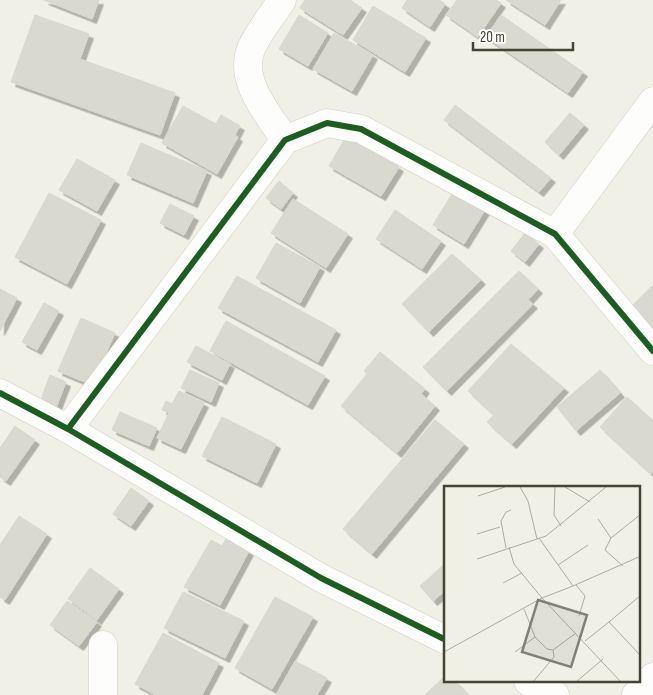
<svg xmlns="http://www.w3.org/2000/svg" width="653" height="695" font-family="'Sofia Sans Condensed',sans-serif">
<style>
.building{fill:#d9d9cf;stroke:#d8d7cd;filter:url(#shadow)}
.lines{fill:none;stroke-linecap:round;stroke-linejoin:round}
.minor-casing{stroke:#cecdc5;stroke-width:29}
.minor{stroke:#fdfdfb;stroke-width:28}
.cycleway-casing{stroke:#fff;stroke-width:9}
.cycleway{stroke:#1b5e20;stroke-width:6}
.inset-road{fill:none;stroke:#acab9f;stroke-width:1}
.view{fill:#828072;fill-opacity:0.15;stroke:#828072;stroke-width:2.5}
.inset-edge{fill:none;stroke:#464333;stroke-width:2.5}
</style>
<defs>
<filter id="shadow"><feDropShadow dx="4.5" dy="4.5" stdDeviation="0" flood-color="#0004"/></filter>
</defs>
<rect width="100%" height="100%" fill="#f0f0e7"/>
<path class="building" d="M44 0H99L92 19Z
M305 0H350L362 8 343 35 300 8Z
M407 0H439L445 4 430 27 402 8Z
M457 0H496L501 3 478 37 446 15Z
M506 0H561L545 25Z
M373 6 426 38 405 72 353 40Z
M35 15 89 34 80 59 175 93 160 135 11 82Z
M299 15 328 33 308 66 279 49Z
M501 15 583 72 568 93 486 37Z
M334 33 373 55 352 91 313 69Z
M455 105 551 178 539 192 444 120Z
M183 106 216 124 221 115 240 126 235 135 238 137 217 174 162 143Z
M570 113 584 125 559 155 545 142Z
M346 137 399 167 381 196 329 166Z
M141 143 207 171 193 203 127 175Z
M77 159 115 180 97 211 59 190Z
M279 181 293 193 281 209 266 198Z
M454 191 485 210 464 244 433 225Z
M49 193 101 220 67 284 15 257Z
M293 199 348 234 326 268 271 233Z
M170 204 194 216 184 235 160 223Z
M395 210 441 241 422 269 376 239Z
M525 233 539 244 525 262 511 251Z
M276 243 320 267 300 303 256 278Z
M452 254 481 280 429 332 402 304Z
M519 271 538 289 528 300 533 304 447 391 423 367Z
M237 276 336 330 318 362 218 308Z
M653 285V329L631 307Z
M0 289 17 298 0 331Z
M44 303 59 311 37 350 22 342Z
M81 318 115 333 92 385 58 371Z
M226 321 325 376 308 405 210 351Z
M511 344 564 388 512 444 487 422 494 415 468 391Z
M196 346 230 364 222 380 187 362Z
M380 352 425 389 421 394 435 406 397 453 341 406 367 374 364 371Z
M190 370 219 383 211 402 181 388Z
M600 370 620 393 576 431 557 407Z
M50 375 66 382 56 408 40 402Z
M179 391 204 403 181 449 157 438 169 413 162 410 166 401 172 404Z
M627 397 653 421V471L651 474 600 427Z
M120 412 157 428 149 446 112 430Z
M222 417 276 444 257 483 202 456Z
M435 420 464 444 372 554 343 529Z
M15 426 35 440 6 481 0 477V448Z
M131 488 149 501 131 526 113 514Z
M19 516 47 534 5 600 0 597V545Z
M226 539 249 551 220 605 184 587 211 540 222 546Z
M446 563V590L433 601 420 586Z
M90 568 119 589 97 620 68 599Z
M183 592 244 621 225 658 164 628Z
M275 597 313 617 272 689 235 668Z
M67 601 97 622 79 646 50 625Z
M163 633 219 663 202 695H156L135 684Z
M295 661 327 678 317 695H276Z
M446 675V681H455L468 695H425Z"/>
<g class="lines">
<defs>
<path id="minor" d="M282 0C272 16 258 32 251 49 238 81 269 115 285 140
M555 234 653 101
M0 393 68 429 321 578 446 640
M68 429 285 140 327 123 361 129 555 234 653 351
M528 681 555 695
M103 695V645
M636 695 653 677"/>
</defs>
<use href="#minor" class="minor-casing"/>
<use href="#minor" class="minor"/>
<defs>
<path id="cycleway" d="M0 393 68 429 321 578 446 640
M68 429 285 140 327 123 361 129 555 234 653 351"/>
</defs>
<use href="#cycleway" class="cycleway-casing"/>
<use href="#cycleway" class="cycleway"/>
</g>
<g transform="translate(444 486)">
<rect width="196" height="196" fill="#f0f0e7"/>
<path class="inset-road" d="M76 1 84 15 93 53M111 1 110 29 117 40M121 1 146 16M34 10 61 1M154 33 167 52 161 64 179 80M33 48 56 41M95 52 129 100 197 70M167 52 197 28M65 61 70 78 98 112 177 196M62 62 57 35 62 26 67 24M33 73 102 50 162 1M114 79 144 59M59 97 78 87M132 99 141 110 135 130M197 109 165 136 197 170M80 123 91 151 103 163 109 164M141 155 165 136M109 164 132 147M0 166 98 112 129 100M71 166 91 151M89 196 110 171 109 164M132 196 159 173"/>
<path class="view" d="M94 114 143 129 127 181 78 166Z"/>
<rect width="196" height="196" class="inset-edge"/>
</g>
<path d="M473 42v8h100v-8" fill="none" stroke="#464333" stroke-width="2.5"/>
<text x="480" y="42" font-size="15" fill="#464333" stroke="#ffffff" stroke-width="4" paint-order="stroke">20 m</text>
</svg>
